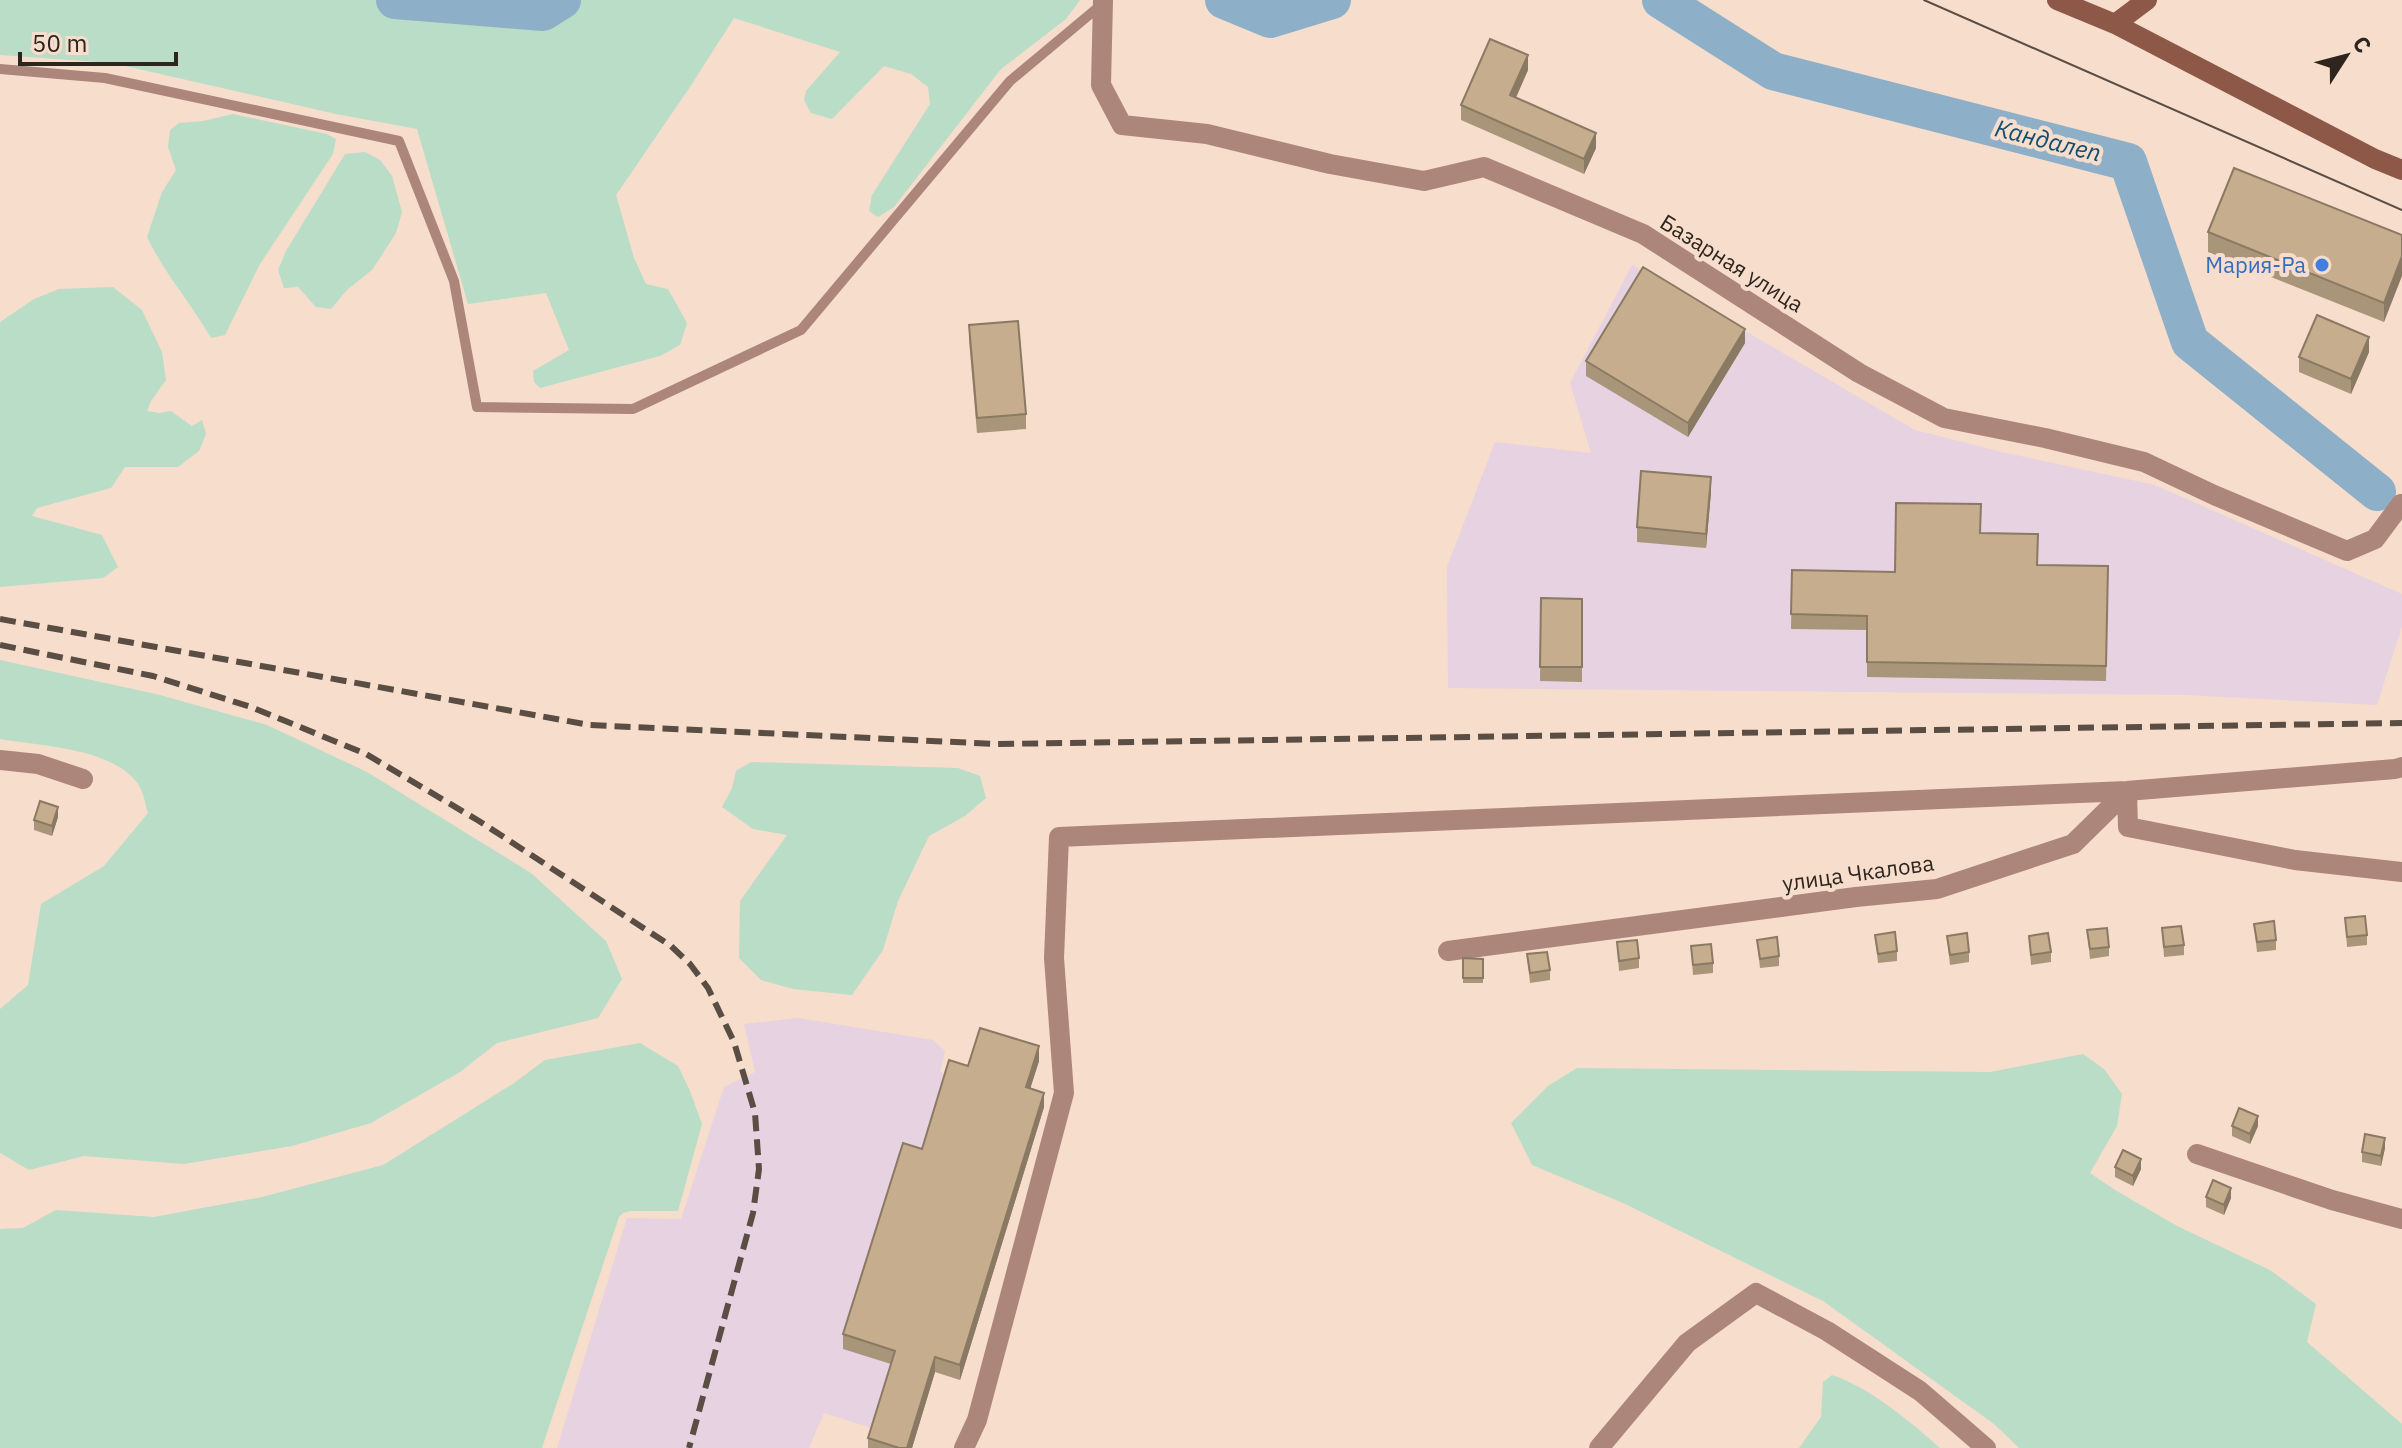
<svg xmlns="http://www.w3.org/2000/svg" width="2402" height="1448" font-family="'IBM Plex Sans',sans-serif">
<style>
.industrial{fill:#e6d2e1}
.green{fill:#b9ddc6}
.lines{fill:none;stroke-linecap:round;stroke-linejoin:round}
.river{stroke:#8db0c8;stroke-width:38}
.lane{stroke:#ac857b;stroke-width:10}
.street{stroke:#ac857b;stroke-width:20}
.secondary{stroke:#8e5849;stroke-width:20}
.tram{stroke:#5a4d44;stroke-width:2}
.rail{stroke:#5a4d44;stroke-width:6;stroke-dasharray:16 8;stroke-linecap:butt}
.wall{fill:#a99579}
.shaded-wall{fill:#8a7963}
.building{fill:#c5ad8d;stroke:#8a7963;stroke-width:2}
.shop-dot{fill:#3f7fe0;stroke:#f7ddcc;stroke-width:3}
.labels{text-anchor:middle;stroke-width:8;stroke-linejoin:round;paint-order:stroke}
.street-label{font-size:22px;fill:#2e251e;stroke:#f7ddcc}
.shop-label{font-size:22px;fill:#366cbe;stroke:#f7ddcc;text-anchor:end}
.water-label{font-size:24px;font-style:italic;fill:#104d6e;stroke:#f7ddcc}
</style>
<rect width="100%" height="100%" fill="#f7ddcc"/>
<path class="industrial" d="M1632 265 1915 430 2002 452 2155 485 2402 594V626L2377 705 2186 695 1448 688 1447 567 1495 442 1591 453 1570 383Z
M798 1018 933 1040 945 1051 940 1072 968 1081 980 1043 1039 1061 1026 1102 1044 1107 960 1380 935 1372 912 1448 875 1429 824 1413 809 1448H557L627 1218 681 1219 724 1087 755 1072 744 1024Z"/>
<path class="green" d="M0 0H1080L1066 19 1001 69 894 207 878 217 869 211 872 195 930 104 928 87 911 74 884 66 832 119 811 113 804 100 806 91 840 52 734 18 690 87 616 195 634 258 646 284 668 289 687 323 680 345 660 356 540 388 534 382 533 371 569 350 546 293 468 304 417 129 336 114 112 63 0 55Z
M233 114 327 134 336 139 333 154 260 264 225 335 211 338C191 303 164 273 147 237L162 192 176 170 168 147 170 130 179 123 203 121Z
M365 152 380 160 392 176 402 212 396 233 372 270 347 290 331 309 316 307 298 287 284 288 278 270 286 251 345 154Z
M113 287 142 310 162 352 166 380 151 401 147 411 159 413 171 411 192 426 202 420 206 434 199 451 178 467H125L111 488 37 508 32 516 102 535 118 567 103 578 0 587V322L34 299 59 289Z
M0 660 160 695 267 725 367 772 531 873 606 941 622 979 598 1018 497 1043 460 1072 371 1123 292 1146 184 1164 84 1156 29 1170 0 1153V1009L28 985 41 904 104 866 148 813C145 804 144 792 138 784 113 748 41 746 0 739Z
M751 762 958 768 980 776 986 798 965 816 929 836 898 901 883 950 852 995 793 989 761 980 739 958 740 901 787 835 753 829 722 807 732 788 736 771Z
M640 1043 678 1066 690 1091 702 1124 678 1211H630L623 1213 619 1217 542 1448H0V1229L23 1228 56 1210 154 1217 262 1197 383 1165 514 1083 545 1060Z
M2083 1054 2104 1069 2122 1094 2117 1126 2090 1173 2115 1190 2177 1226 2270 1270 2316 1304 2307 1342 2402 1424V1448H2019L1994 1424 1823 1301 1623 1203 1532 1165 1511 1123 1548 1086 1577 1068 1990 1072Z
M1832 1375C1869 1387 1911 1422 1940 1448H1799L1821 1417 1823 1382Z"/>
<g class="lines">
<path class="river" d="M395 0 543 12 562 0
M1224 0 1270 19 1332 0
M1661 0 1773 71 2128 162 2190 342 2377 492"/>
<path class="lane" d="M0 69 105 78 399 141 454 281 477 407 633 409 801 330 1010 81 1101 5"/>
<path class="street" d="M1103 0 1101 85 1122 125 1207 134 1330 164 1424 181 1484 167 1643 234 1859 373 1944 418 2045 438 2144 462 2214 495 2347 551 2375 539 2401 504
M0 760 38 764 83 779
M1448 951 1856 897 1937 889 2073 844 2127 791 2128 827 2295 860 2402 872
M2197 1154 2332 1200 2402 1219
M964 1448 977 1420 1064 1093 1054 958 1059 837 2127 791 2395 769 2402 767
M1599 1448 1687 1343 1756 1293 1827 1331 1920 1391 1986 1448"/>
<path class="secondary" d="M2057 0 2115 24 2375 159 2402 170
M2115 24 2147 0"/>
<path class="tram" d="M1924 0 2402 210"/>
<path class="rail" d="M0 619 590 725 997 744 2402 723
M0 645 153 676 251 707 366 754 479 821 671 946 690 964 708 988 734 1042 755 1113 759 1169 753 1213 689 1448"/>
</g>
<path class="wall" d="M1528 70 1516 98 1596 148 1584 174 1461 120V105Z
M2208 232 2402 235 2384 322 2208 252Z
M969 325 1026 414V429L977 433 969 340Z
M1745 343 1688 437 1586 376V361Z
M2369 352 2351 394 2299 372V357Z
M1711 492 1706 548 1637 542V527Z
M1980 533 2038 565 2108 566 2106 681 1867 677V630L1791 629 1792 570 1895 572Z
M1541 598 1582 599V682L1540 681Z
M58 817 52 836 34 830V820Z
M2345 918 2367 935V945L2347 947Z
M2254 924 2276 940V950L2257 952Z
M2162 928 2184 945V955L2164 957Z
M2087 930 2109 947V956L2090 959Z
M1875 935 1897 951V961L1878 963Z
M1947 936 1969 952V962L1950 965Z
M2029 936 2051 952V962L2031 965Z
M1757 940 1779 956V966L1760 968Z
M1617 942 1639 958V968L1619 971Z
M1691 946 1713 963V973L1693 975Z
M1527 954 1550 970V980L1530 983Z
M1463 958 1483 959V983H1463Z
M1039 1061 1030 1088 1044 1107 960 1380 935 1372 912 1448H868V1438L891 1364 843 1349V1334L968 1066Z
M2232 1126H2258L2250 1144 2232 1136Z
M2385 1148 2381 1166 2362 1162V1152Z
M2115 1167 2141 1169 2133 1186 2115 1177Z
M2206 1197 2231 1198 2224 1215 2206 1207Z"/>
<path class="shaded-wall" d="M1528 55V70L1510 110V95Z
M1596 133V148L1584 174V159Z
M2402 256V276L2384 322V303Z
M1745 329V343L1688 437V423Z
M2369 337V352L2351 394V379Z
M1711 477V492L1706 548V534Z
M58 807V817L52 836V826Z
M1039 1046V1061L1026 1102V1087Z
M1044 1093V1107L960 1380V1365Z
M2258 1116V1126L2250 1144V1134Z
M2385 1138V1148L2381 1166V1156Z
M2141 1159V1169L2133 1186V1176Z
M2231 1188V1198L2224 1215V1205Z
M935 1357V1372L912 1448H907Z"/>
<path class="building" d="M1490 39 1528 55 1510 95 1596 133 1584 159 1461 105Z
M2234 168 2402 235V256L2384 303 2208 232Z
M1643 267 1745 329 1688 423 1586 361Z
M2317 315 2369 337 2351 379 2299 357Z
M1018 321 1026 414 977 418 969 325Z
M1641 471 1711 477 1706 534 1637 527Z
M1896 503 1981 504 1980 533 2038 534 2037 565 2108 566 2106 666 1867 662V616L1791 614 1792 570 1895 572Z
M1541 598 1582 599V667H1540Z
M40 801 58 807 52 826 34 820Z
M2365 916 2367 935 2347 937 2345 918Z
M2274 921 2276 940 2257 942 2254 924Z
M2181 926 2184 945 2164 947 2162 928Z
M2107 928 2109 947 2090 949 2087 930Z
M1895 932 1897 951 1878 954 1875 935Z
M1967 933 1969 952 1950 955 1947 936Z
M2048 933 2051 952 2031 955 2029 936Z
M1777 937 1779 956 1760 959 1757 940Z
M1637 940 1639 958 1619 961 1617 942Z
M1711 944 1713 963 1693 965 1691 946Z
M1547 952 1550 970 1530 973 1527 954Z
M1463 958 1483 959V978H1463Z
M980 1028 1039 1046 1026 1087 1044 1093 960 1365 935 1357 907 1448H899L868 1438 895 1351 843 1334 903 1143 922 1149 949 1060 968 1066Z
M2239 1108 2258 1116 2250 1134 2232 1126Z
M2365 1134 2385 1138 2381 1156 2362 1152Z
M2123 1150 2141 1159 2133 1176 2115 1167Z
M2213 1180 2231 1188 2224 1205 2206 1197Z"/>
<circle class="shop-dot" cx="2322" cy="265" r="8"/>
<g class="labels">
<g class="street-label">
<text transform="translate(1732 263) rotate(32)" y="8">Базарная улица</text>
<text transform="translate(1858 873) rotate(-8)" y="8">улица Чкалова</text>
</g>
<g class="shop-label">
<text x="2306" y="273">Мария-Ра</text>
</g>
<g class="water-label">
<text transform="translate(2048 141) rotate(14)" y="8">Кандалеп</text>
</g>
</g>
<g transform="translate(2346 56) rotate(54)" stroke="#f7ddcc" stroke-width="6" paint-order="stroke">
<path d="M0-6L14 30L0 20L-14 30Z" fill="#2e251e"/>
<text y="-12" font-size="22" font-weight="bold" text-anchor="middle" fill="#2e251e">С</text>
</g>
<path d="M20 52v12h156v-12" fill="none" stroke="#2e251e" stroke-width="4"/>
<text x="32" y="52" font-size="24" fill="#2e251e" stroke="#f7ddcc" stroke-width="6" paint-order="stroke">50 m</text>
</svg>
